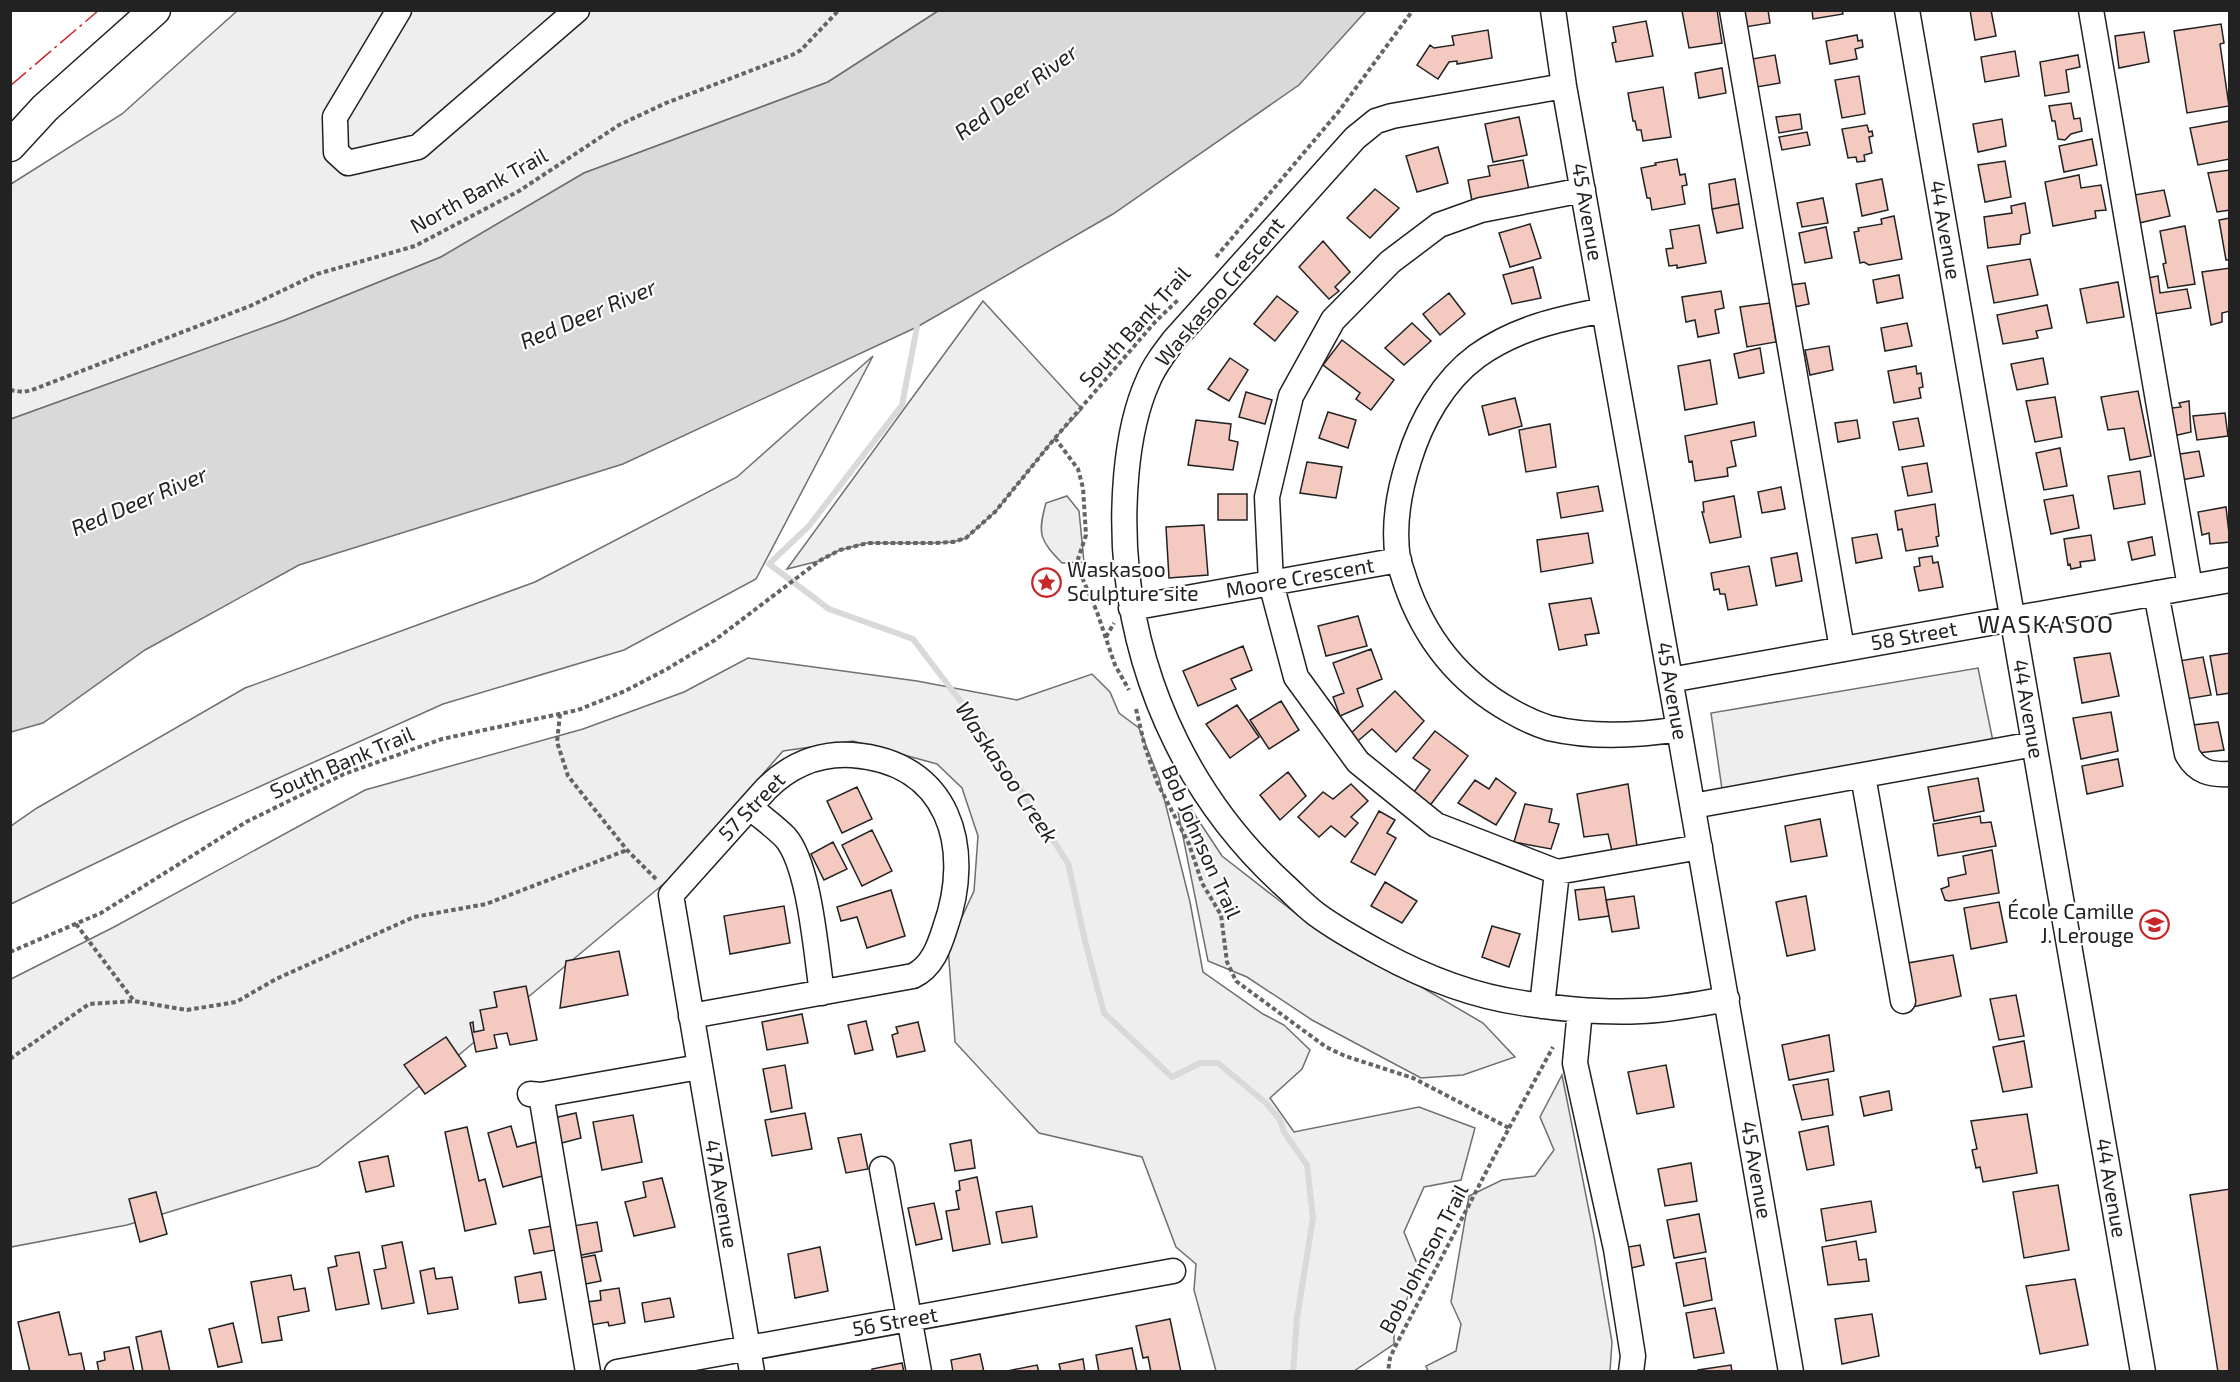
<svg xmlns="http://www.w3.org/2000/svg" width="2240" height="1382" font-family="'Exo 2',sans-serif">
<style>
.green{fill:#eee;stroke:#6f6f6f;stroke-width:1.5}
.water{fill:#d9d9d9;stroke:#6f6f6f;stroke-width:1.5}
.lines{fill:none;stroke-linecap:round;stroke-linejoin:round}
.stream{stroke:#d9d9d9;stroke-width:6}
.building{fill:#f3c9c0;stroke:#222;stroke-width:1.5}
.minor-casing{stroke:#222;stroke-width:27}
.major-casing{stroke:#222;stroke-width:33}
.path{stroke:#646464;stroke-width:4;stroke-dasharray:4.5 3;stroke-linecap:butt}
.minor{stroke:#fff;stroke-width:24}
.major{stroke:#fff;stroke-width:30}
.power{stroke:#c62828;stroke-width:1.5;stroke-dasharray:21 4.5 3 4.5;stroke-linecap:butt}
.labels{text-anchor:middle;stroke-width:4.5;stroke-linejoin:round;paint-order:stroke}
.street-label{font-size:21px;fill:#222;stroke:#fff}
.poi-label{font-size:21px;fill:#222;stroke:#fff;text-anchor:start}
.water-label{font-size:22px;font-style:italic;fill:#222;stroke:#fff}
.quarter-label{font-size:24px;letter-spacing:1.5px;fill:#222;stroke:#fff}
</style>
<rect width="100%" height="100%" fill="#fff"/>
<path class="green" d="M237 11H938L828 82 584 173 441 257 285 320 11 419V184L122 114Z
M983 301 1082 409 1055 438 995 512 966 538 953 542 934 543H867L840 550 819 561 787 569Z
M873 356 756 579 624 650 443 704 181 822 11 904V826L37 808 245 688 535 582 737 477Z
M1067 496 1079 511 1084 562 1062 563C1040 540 1037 535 1046 503Z
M748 658 917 681 1017 700 1092 674 1110 692 1119 713 1139 728 1159 778 1190 902 1203 972 1263 1014 1284 1025 1310 1050 1302 1069 1270 1098 1294 1132 1419 1107 1475 1128 1461 1180 1424 1187 1404 1232 1420 1271 1394 1327V1344L1354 1371H1216L1194 1290 1196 1264 1176 1247 1142 1157 1039 1133 955 1042 948 947 974 891 978 836 962 788 937 764 853 741 783 751 673 876 454 1059 318 1166 127 1225 11 1247V979L114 927 365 790 583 729 684 692Z
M1978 668 1996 756 1724 803 1711 713Z
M1177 807 1191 809 1222 856 1299 916 1483 1023 1515 1057 1463 1075 1421 1078 1312 1020 1247 977 1208 961Z
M1562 1075 1594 1236 1612 1342 1610 1371H1428L1426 1366 1456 1351 1461 1324 1451 1302 1469 1196 1502 1180 1535 1176 1554 1150 1540 1117Z"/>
<path class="water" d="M938 11H1366L1299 85 1113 214 917 327 623 464 299 565 145 650 43 723 11 732V419L285 320 441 257 584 173 828 82Z"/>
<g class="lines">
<path class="stream" d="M915 321 917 327 902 405 809 526 769 564 829 609 913 639 978 724 1068 863 1085 941 1104 1013 1172 1077 1200 1063H1218L1266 1103 1280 1120 1284 1132 1307 1165 1313 1218 1297 1318 1293 1372"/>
</g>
<path class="building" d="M1717 10 1722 43 1689 48 1682 11Z
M1742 10H1768L1770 23 1745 27Z
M1812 10H1842L1843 14 1813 19Z
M1970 10H1991L1996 36 1975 40Z
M1646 21 1653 56 1616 62 1612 43 1616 42 1613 27Z
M2221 24 2224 43 2220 44 2229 106 2187 113 2174 31Z
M1488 30 1492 58 1457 64V61L1449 62 1438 79 1417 65 1430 45 1434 48 1454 45 1452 36Z
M2144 32 2149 62 2119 68 2115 36Z
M1857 35 1858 41 1862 40 1863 47 1855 49 1857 59 1830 64 1826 41Z
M2015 51 2019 76 1985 82 1981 57Z
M1775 55 1780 83 1757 87 1752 59Z
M2078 55 2080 67 2066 70 2069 92 2045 96 2040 62Z
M1722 68 1726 93 1699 98 1695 73Z
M1859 76 1865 114 1842 118 1835 80Z
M1663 87 1671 137 1643 141 1641 130H1637L1635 121H1633L1628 93Z
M2071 103 2074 119 2080 118 2082 131 2071 134 2065 140 2058 139 2055 121H2052L2049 106Z
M1800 114 1802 129 1779 133 1776 117Z
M1519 117 1527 155 1493 162 1485 124Z
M2002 119 2006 146 1978 152 1973 124Z
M2230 121V159L2198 165 2190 128Z
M1867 125 1869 132 1872 131 1873 136 1869 137 1872 153 1864 155 1865 161 1857 162 1856 157 1848 158 1842 129Z
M1807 132 1810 145 1782 150 1779 137Z
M2092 139 2097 165 2064 172 2059 146Z
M1438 147 1448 183 1417 192 1406 156Z
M1677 159 1680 175 1685 174 1687 185 1682 186 1685 204 1652 210 1650 198H1647L1641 168 1656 165 1655 163Z
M1523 160 1529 190 1472 201 1468 180 1490 176 1488 166Z
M2005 161 2011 197 1985 202 1978 165Z
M2230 170V210L2217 212 2208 173Z
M2079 175 2081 188 2101 185 2106 210 2095 211 2096 218 2053 226 2045 182Z
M1735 179 1739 204 1712 209 1709 184Z
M1882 179 1888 210 1862 216 1856 184Z
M1375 189 1399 208 1370 238 1347 218Z
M2164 190 2170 216 2139 223 2134 195Z
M1823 198 1828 223 1802 227 1797 203Z
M2025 203 2030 233 2021 235 2020 244 1988 248 1984 217 2012 213 2011 206Z
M1739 204 1743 228 1717 233 1712 209Z
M1894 216 1902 259 1869 265 1864 262 1860 263 1854 232 1859 231 1858 228 1882 224 1881 219Z
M2230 218V260H2226L2219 220Z
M1530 224 1541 258 1510 267 1499 233Z
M1699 225 1706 263 1677 268V265L1669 266 1666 249 1673 248 1670 230Z
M2185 226 2195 284 2168 288 2163 264 2166 263 2160 231Z
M1826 227 1832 258 1805 263 1799 233Z
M1323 241 1350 272 1335 287 1339 291 1329 299 1299 267Z
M2030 259 2038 295 1994 303 1987 266Z
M1533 267 1541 298 1512 304 1503 275Z
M2230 268V311L2222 313V322L2211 325 2202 272Z
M1899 275 1903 298 1877 303 1873 280Z
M2158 276 2160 293 2187 289 2191 308 2154 314 2148 278Z
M2118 282 2124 317 2087 323 2080 289Z
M1805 283 1809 304 1794 307 1790 285Z
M1721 291 1724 308 1715 310 1719 333 1698 337 1695 320 1686 322 1682 297Z
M1449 293 1465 314 1440 335 1423 314Z
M1277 296 1298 312 1275 341 1254 324Z
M1770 303 1776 342 1747 347 1740 307Z
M2047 305 2052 328 2036 331 2038 338 2003 344 1997 315Z
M1412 323 1431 341 1404 365 1385 348Z
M1907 323 1912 346 1885 351 1881 328Z
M1342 340 1394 380 1371 410 1356 399 1360 393 1323 365Z
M1829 346 1833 370 1810 375 1805 350Z
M1760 348 1764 373 1739 378 1734 354Z
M1230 358 1248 370 1229 401 1208 389Z
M2043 358 2048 384 2017 390 2011 364Z
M1710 360 1717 404 1685 410 1678 366Z
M1916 366 1917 374 1921 373 1923 387 1919 388 1921 398 1894 403 1888 371Z
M2138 391 2151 456 2130 460 2124 428 2108 430 2101 397Z
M1246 392 1272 400 1265 424 1239 417Z
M2055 397 2062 437 2035 442 2026 401Z
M1515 398 1522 426 1489 435 1482 406Z
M2189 401 2191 432 2169 437 2164 409 2181 407 2179 403Z
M1328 412 1356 420 1348 448 1319 438Z
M2225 413 2228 436 2197 440 2193 416Z
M1918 418 1924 446 1899 450 1893 422Z
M1196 420 1231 424 1229 440 1238 442 1233 470 1188 465Z
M1857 420 1860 438 1838 442 1835 423Z
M1754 422 1756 436 1731 441 1736 466 1727 468 1728 476 1695 481 1692 461 1689 462 1685 436Z
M1550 424 1556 467 1526 472 1519 430Z
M2060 448 2067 486 2044 490 2036 453Z
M2199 451 2204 476 2175 481 2174 455Z
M1307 462 1342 467 1336 498 1300 493Z
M1927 463 1932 492 1908 496 1902 467Z
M2140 471 2145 504 2114 509 2108 476Z
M1598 486 1603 511 1561 518 1557 493Z
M1781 487 1785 509 1762 513 1758 492Z
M1218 494H1247V520H1218Z
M2073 495 2079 528 2051 534 2044 500Z
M1734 496 1741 537 1710 543 1702 512H1704L1703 502Z
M1935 504 1939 536 1936 537 1938 546 1906 551 1902 529 1898 530 1895 511Z
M2226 507 2230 542 2210 544 2209 533 2202 535 2198 512Z
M1204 525 1208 575 1169 578 1166 527Z
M1588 533 1593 563 1541 572 1537 540Z
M1877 534 1882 558 1856 563 1852 538Z
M2091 535 2095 560 2080 562 2081 567 2071 569 2070 564 2068 565 2064 539Z
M2152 537 2155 555 2132 560 2128 542Z
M1797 553 1802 581 1776 586 1771 558Z
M1932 556 1933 563 1938 562 1943 587 1919 591 1914 567 1920 566 1919 558Z
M1749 566 1757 605 1728 610 1725 594H1720L1719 589 1714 590 1711 573Z
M1591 598 1599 633 1585 635 1587 645 1559 650 1549 604Z
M1358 616 1367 646 1326 656 1318 626Z
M1243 646 1252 670 1231 679 1236 689 1198 706 1183 671Z
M1371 649 1382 679 1357 689 1363 706 1340 716 1333 697 1344 693 1333 663Z
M2110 653 2119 696 2082 703 2074 658Z
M2230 653V693L2217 695 2210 656Z
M2203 657 2211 695 2180 700 2173 662Z
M1395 691 1424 721 1396 752 1372 729 1352 746 1346 738Z
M1281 701 1299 730 1269 749 1250 720Z
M1237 705 1259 737 1230 758 1206 724Z
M2111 712 2118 751 2081 759 2073 718Z
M2218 722 2224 750 2198 753 2193 725Z
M1435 731 1468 756 1428 808 1411 796 1430 770 1413 758Z
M2118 759 2123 786 2087 794 2082 766Z
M1288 772 1306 796 1280 820 1260 795Z
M1496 778 1516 793 1496 825 1458 803 1475 780 1489 789Z
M1978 778 1984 811 1934 821 1928 787Z
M1351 784 1368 801 1351 817 1358 823 1345 837 1331 826 1319 837 1298 817 1323 792 1333 799Z
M1628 784 1637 846 1612 851 1608 834 1584 837 1577 794Z
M857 787 872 819 842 833 827 801Z
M1525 804 1552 809 1549 822 1559 824 1551 849 1514 842Z
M1379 811 1395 820 1387 833 1396 838 1375 875 1351 862Z
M1980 816 1981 823 1991 822 1996 846 1938 856 1933 824Z
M1820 819 1827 856 1791 862 1785 826Z
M872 830 892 871 862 886 842 845Z
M833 842 847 869 824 880 811 854Z
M1992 850 1999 893 1949 901 1945 900 1941 889 1949 886 1948 878 1966 874 1963 856Z
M1385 882 1417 901 1402 923 1371 906Z
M1604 887 1609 916 1579 920 1575 890Z
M891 890 905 936 867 948 857 917 841 921 837 907Z
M1634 896 1639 928 1612 932 1606 900Z
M1806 896 1815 950 1787 956 1776 902Z
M1999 902 2007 942 1971 949 1964 908Z
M784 906 790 943 730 954 724 916Z
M1492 926 1520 934 1509 967 1482 957Z
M619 951 628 995 560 1008 566 961Z
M1953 955 1961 996 1908 1008V963Z
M526 986 537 1040 510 1045 507 1033 494 1035 497 1048 476 1052 470 1023 473 1022 474 1032 484 1030 480 1010 497 1007 494 992Z
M2016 995 2024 1036 1999 1040 1990 999Z
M802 1014 808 1043 767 1050 762 1022Z
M866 1021 873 1050 855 1054 848 1025Z
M918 1022 925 1051 897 1057 892 1035 898 1033 896 1027Z
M1829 1035 1834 1071 1789 1080 1782 1045Z
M446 1037 466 1066 425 1094 404 1065Z
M2024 1041 2032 1087 2003 1092 1993 1047Z
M785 1065 792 1108 771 1112 763 1069Z
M1666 1065 1674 1107 1637 1114 1628 1072Z
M1828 1079 1833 1115 1802 1120 1793 1085Z
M1889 1091 1892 1110 1864 1116 1860 1097Z
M576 1113 581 1138 554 1145 549 1119Z
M805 1113 812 1149 772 1156 765 1120Z
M2027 1114 2037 1173 1983 1182 1980 1167 1976 1168 1972 1150 1977 1149 1971 1121Z
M633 1115 642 1162 602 1170 593 1122Z
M511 1126 517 1147 536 1142 546 1175 503 1187 488 1133Z
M1828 1126 1834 1165 1807 1170 1799 1132Z
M467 1127 479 1181 485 1179 496 1224 465 1231 445 1132Z
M861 1134 868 1169 846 1173 838 1138Z
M971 1140 975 1168 955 1171 950 1144Z
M388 1156 394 1186 366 1192 359 1162Z
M1691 1163 1697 1201 1665 1206 1658 1169Z
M977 1177 990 1244 953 1251 946 1211 959 1209 956 1191 960 1190 959 1181Z
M662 1178 675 1227 634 1236 625 1202 646 1197 643 1182Z
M2058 1185 2069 1250 2024 1258 2013 1192Z
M2230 1189V1372H2218L2190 1195Z
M156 1192 167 1234 140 1242 129 1199Z
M1871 1201 1876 1232 1826 1241 1821 1209Z
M934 1203 942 1239 916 1245 908 1208Z
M1032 1206 1037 1237 1002 1243 996 1212Z
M1699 1214 1706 1252 1674 1258 1667 1220Z
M597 1222 602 1251 572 1257 567 1227Z
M551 1226 555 1250 534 1254 529 1230Z
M1856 1241 1859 1260 1866 1259 1869 1281 1828 1285 1822 1247Z
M402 1242 414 1303 382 1309 374 1270 386 1268 382 1246Z
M1640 1245 1644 1265 1619 1271 1616 1249Z
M820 1247 828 1291 795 1298 788 1254Z
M359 1252 369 1304 336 1310 328 1268 337 1266 335 1256Z
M595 1255 601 1281 575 1286 570 1260Z
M1705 1258 1712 1300 1684 1306 1676 1263Z
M434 1268 436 1279 452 1277 458 1309 428 1314 420 1271Z
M541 1272 546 1299 519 1303 515 1277Z
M291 1275 294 1290 305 1288 309 1311 278 1317 282 1340 262 1343 251 1282Z
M2075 1279 2088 1345 2040 1354 2026 1286Z
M619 1288 625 1323 609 1326 608 1322 585 1326 580 1303 601 1300 600 1291Z
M670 1298 674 1317 645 1322 642 1303Z
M1715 1308 1724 1353 1694 1358 1686 1313Z
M59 1312 69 1355 81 1353 85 1372H30L18 1322Z
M1872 1314 1879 1356 1842 1364 1835 1319Z
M1170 1319 1181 1372H1151L1148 1357 1143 1358 1136 1326Z
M233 1323 242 1362 218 1367 209 1329Z
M161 1331 170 1372H143L136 1337Z
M129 1347 134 1371 99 1372 97 1362 105 1360 104 1352Z
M1132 1348 1137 1372H1099L1096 1355Z
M980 1354 984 1372H953L951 1360Z
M1083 1359 1085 1372H1061L1059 1364Z
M902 1363 904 1372H872V1369Z
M1037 1365 1039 1372H1007V1371Z
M1731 1365 1732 1372H1698V1370Z"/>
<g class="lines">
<defs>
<path id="minor" d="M399 10 335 117 336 152 348 163 418 147 577 10
M1553 10 1564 86 1679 729 1791 1372
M1732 10 1842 649
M1907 10 2143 1372
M2091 10 2190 587
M1564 86 1392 116 1376 121 1355 138 1174 340C1164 353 1154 366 1148 381 1124 434 1121 515 1127 573 1140 692 1194 803 1284 885 1294 894 1304 905 1316 914 1336 929 1358 941 1380 953 1424 977 1473 996 1522 1003 1561 1009 1601 1013 1641 1011 1670 1010 1698 1004 1727 999
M1583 190 1481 210 1439 225 1390 262 1333 320 1291 396 1267 497 1271 583 1296 677 1358 762 1436 825 1557 872 1700 847
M1604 310C1559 319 1516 328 1477 356 1443 381 1421 421 1409 460 1399 491 1393 527 1398 559 1400 566 1403 574 1405 581 1424 638 1459 682 1511 711 1523 718 1536 724 1549 728 1592 738 1636 736 1679 729
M2156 593 2187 754C2197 772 2210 775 2230 774
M1131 608 1399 560
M1670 680 2230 580
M1863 776 1903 1001
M1693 806 2034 744
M750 807C761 817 774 826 785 837 810 865 816 954 822 993
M1542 1006 1557 872
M1580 1010 1575 1063 1616 1249 1633 1356 1631 1372
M691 1016 913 976C932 967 939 947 945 928 974 847 949 762 852 755 818 753 790 765 766 789L671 895 752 1372
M530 1094 541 1095 699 1067
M541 1095 588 1372
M882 1169 919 1372
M617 1372 1173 1271"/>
<path id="major" d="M10 146 45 108 155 10"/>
</defs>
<use href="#minor" class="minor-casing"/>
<use href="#major" class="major-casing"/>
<path class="path" d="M1216 257 1339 111 1413 10
M10 390 23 392 32 390 250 306 317 274 415 246 519 191 619 125 666 103 792 55 801 50 839 10
M1055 438 1078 469 1083 488 1086 535 1078 559 1081 575 1097 612 1115 665 1129 690
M1106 637 1114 623
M1136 709 1145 747 1157 782 1189 844 1202 883 1221 915 1227 962 1236 981 1326 1047 1345 1056 1413 1078 1509 1128 1395 1347 1390 1358 1388 1372
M560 714 557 742 568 776 627 850 657 880
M76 924 134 1001 187 1010 236 1002 276 979 414 917 486 904 627 850
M10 952 101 913 246 822 344 774 442 739 578 710 625 691 667 669 715 640 819 561 840 550 868 543H934L953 542 966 538 995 512 1055 438 1155 322 1179 299
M10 1059 89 1004 134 1001
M1509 1128 1553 1047"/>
<use href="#minor" class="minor"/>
<use href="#major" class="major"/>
<path class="power" d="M10 86 99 10"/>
</g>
<defs>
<symbol id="sight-ring" viewBox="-11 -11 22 22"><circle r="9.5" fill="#fff" stroke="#c62828" stroke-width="1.5"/><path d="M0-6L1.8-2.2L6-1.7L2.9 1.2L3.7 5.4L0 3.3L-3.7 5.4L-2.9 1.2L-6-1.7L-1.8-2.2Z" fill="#c62828"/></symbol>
<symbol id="school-ring" viewBox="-11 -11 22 22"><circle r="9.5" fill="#fff" stroke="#c62828" stroke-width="1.5"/><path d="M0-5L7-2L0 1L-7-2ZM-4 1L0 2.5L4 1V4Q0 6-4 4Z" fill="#c62828"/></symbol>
</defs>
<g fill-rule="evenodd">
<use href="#sight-ring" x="1030" y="566" width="33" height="33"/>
<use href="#school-ring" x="2138" y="908" width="33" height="33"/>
</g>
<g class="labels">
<g class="street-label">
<text transform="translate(479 191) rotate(-29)" y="7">North Bank Trail</text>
<text transform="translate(1587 212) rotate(80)" y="7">45 Avenue</text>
<text transform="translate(1945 230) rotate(80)" y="7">44 Avenue</text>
<text transform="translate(1220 292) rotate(-50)" y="7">Waskasoo Crescent</text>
<text transform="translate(1135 327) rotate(-48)" y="7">South Bank Trail</text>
<text transform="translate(1300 578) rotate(-10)" y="7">Moore Crescent</text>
<text transform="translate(1914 636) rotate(-10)" y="7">58 Street</text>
<text transform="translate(1672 691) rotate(80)" y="7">45 Avenue</text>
<text transform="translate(2028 709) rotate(80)" y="7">44 Avenue</text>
<text transform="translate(342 763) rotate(-23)" y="7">South Bank Trail</text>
<text transform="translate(752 807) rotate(-46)" y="7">57 Street</text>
<text transform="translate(1201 842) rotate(66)" y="7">Bob Johnson Trail</text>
<text transform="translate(1756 1170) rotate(80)" y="7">45 Avenue</text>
<text transform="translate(2111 1188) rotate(80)" y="7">44 Avenue</text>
<text transform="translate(721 1194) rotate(80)" y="7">47A Avenue</text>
<text transform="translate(1424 1259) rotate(-62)" y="7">Bob Johnson Trail</text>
<text transform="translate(895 1322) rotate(-10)" y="7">56 Street</text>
</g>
<g class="poi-label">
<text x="1067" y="577">Waskasoo<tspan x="1067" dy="24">Sculpture site</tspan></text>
<text x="2134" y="919" text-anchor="end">École Camille<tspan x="2134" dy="24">J. Lerouge</tspan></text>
</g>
<g class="water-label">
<text transform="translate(1016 92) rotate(-36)" y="8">Red Deer River</text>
<text transform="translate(588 314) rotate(-23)" y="8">Red Deer River</text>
<text transform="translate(139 501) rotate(-23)" y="8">Red Deer River</text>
<text transform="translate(1007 772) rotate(56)" y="8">Waskasoo Creek</text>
</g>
<g class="quarter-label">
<text x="2046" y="633">WASKASOO</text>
</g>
</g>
<rect width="2240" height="1382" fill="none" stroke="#222222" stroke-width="24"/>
</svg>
